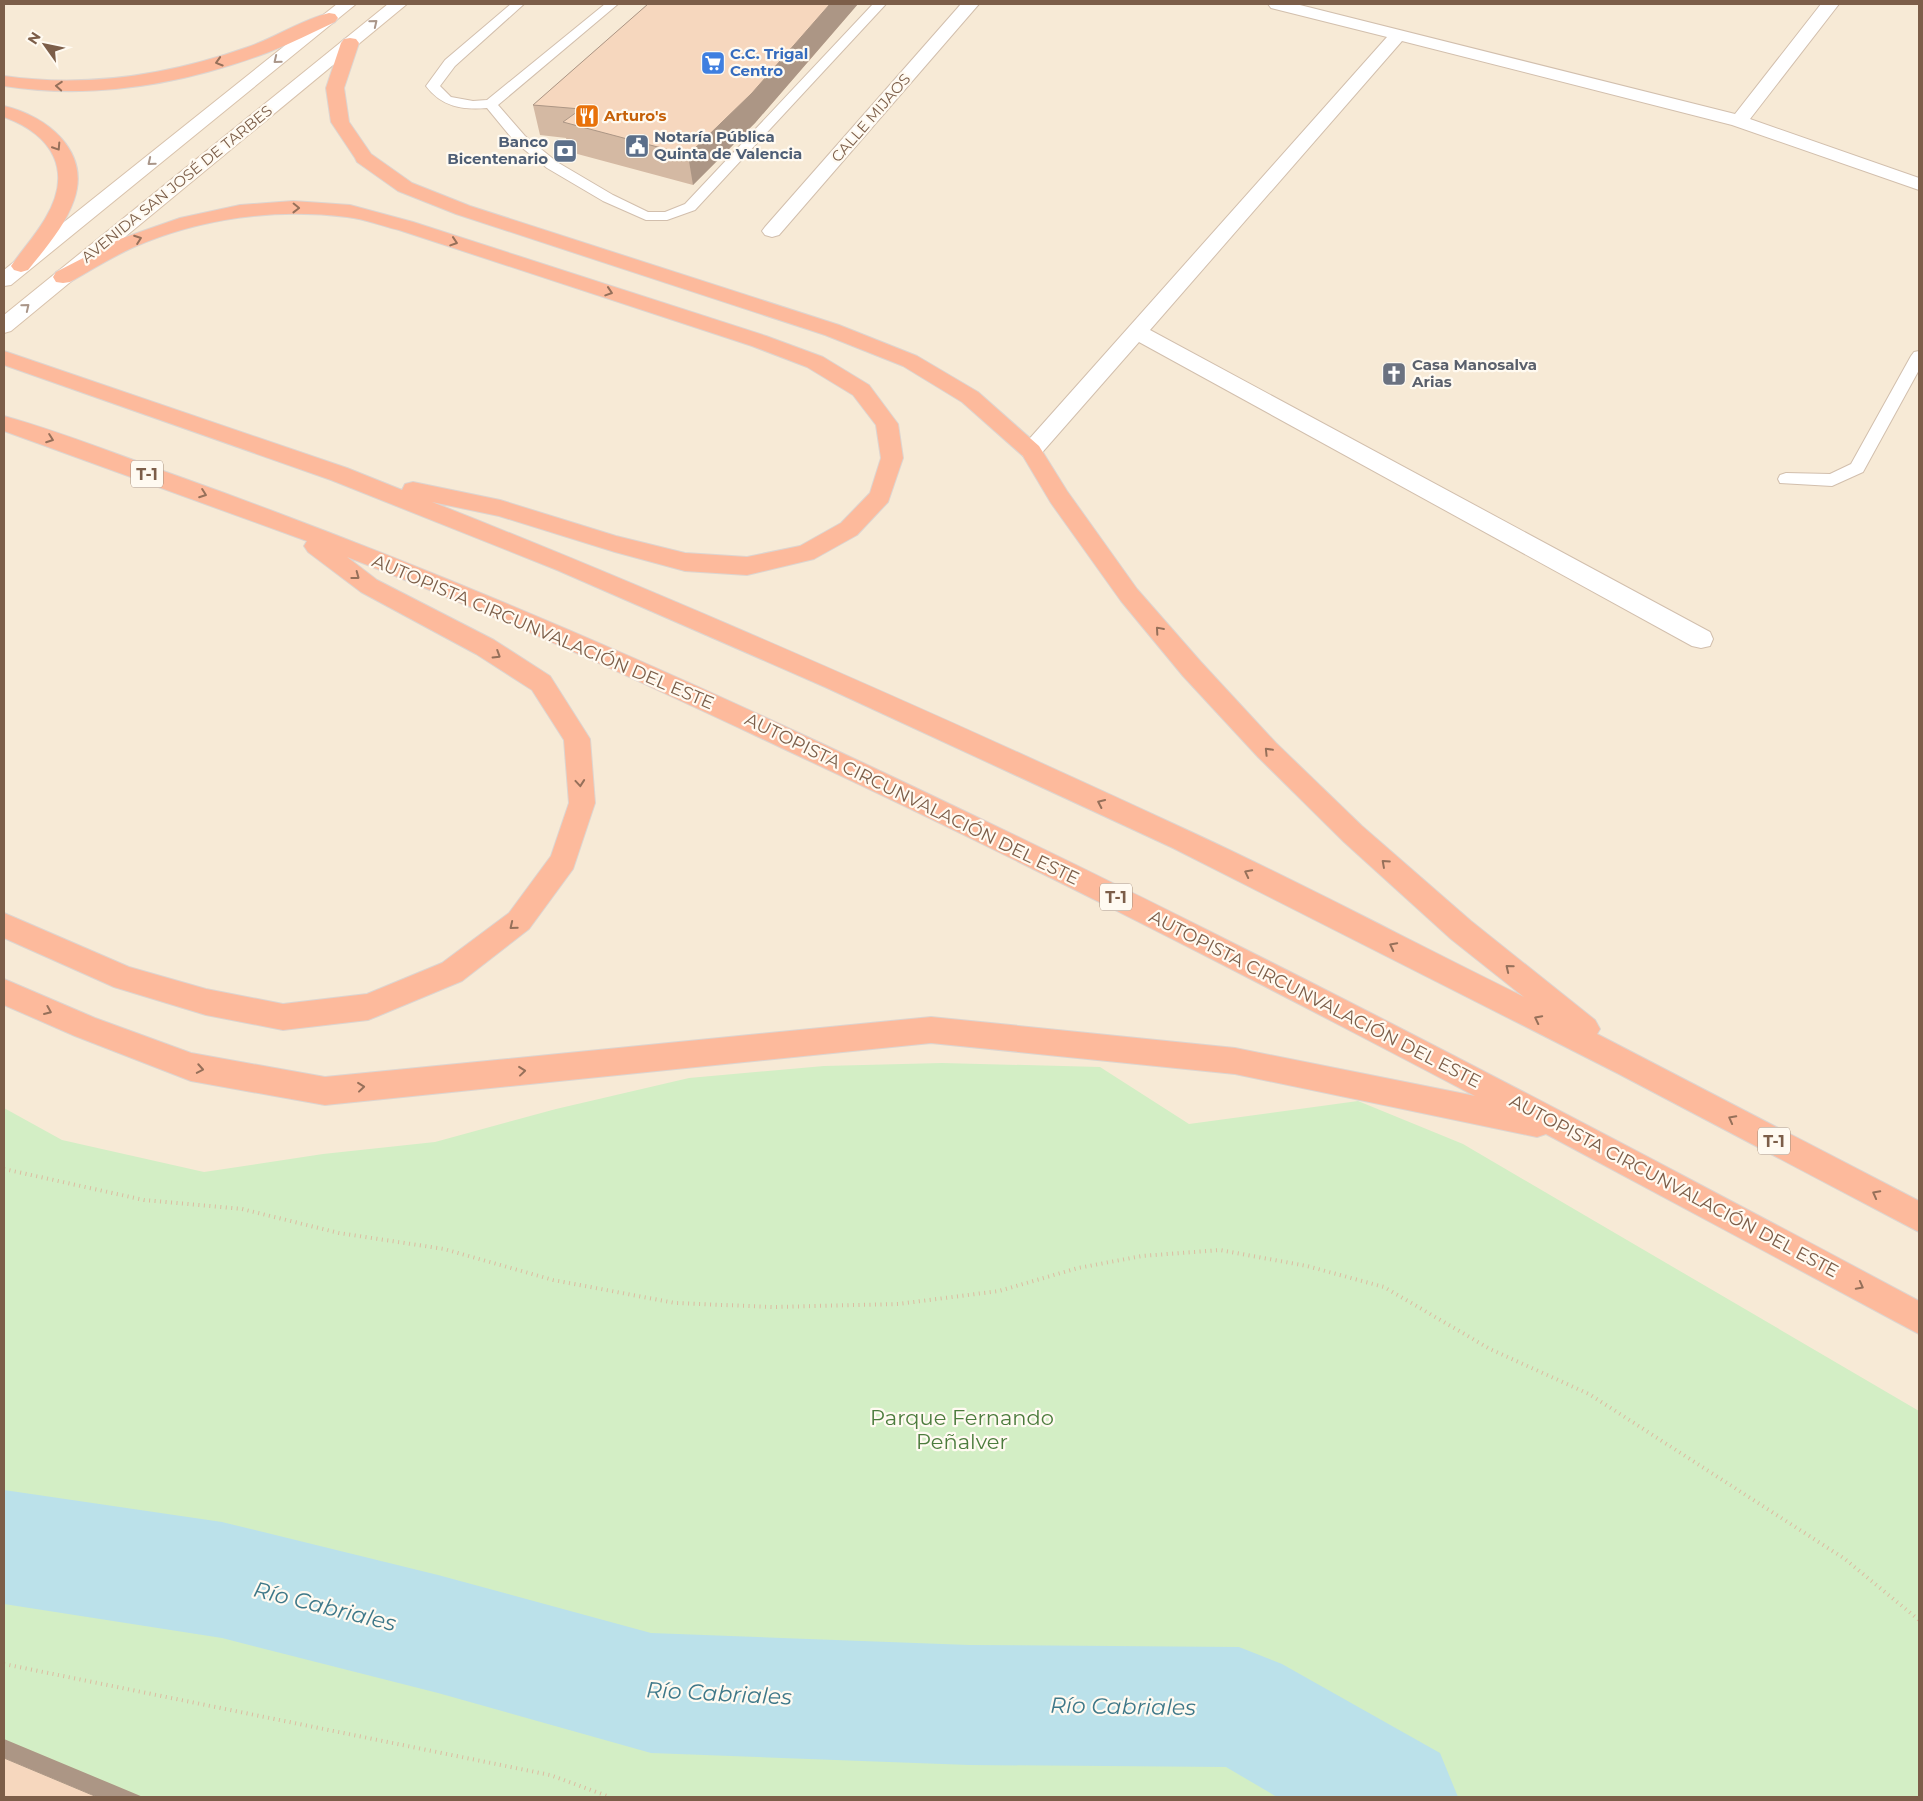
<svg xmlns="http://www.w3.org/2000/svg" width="1923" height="1801" font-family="Montserrat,sans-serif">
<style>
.residential{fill:#f7ead6}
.green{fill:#d3eec5}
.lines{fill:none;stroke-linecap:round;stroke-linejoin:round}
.river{fill:#bbe1ea;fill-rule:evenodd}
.lane-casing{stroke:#d2bfad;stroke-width:2}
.street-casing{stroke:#d2bfad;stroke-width:2}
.secondary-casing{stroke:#d8c2ac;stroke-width:2}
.highway-casing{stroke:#ddd5d0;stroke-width:2}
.path{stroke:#dcbba0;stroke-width:4;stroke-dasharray:1 4.5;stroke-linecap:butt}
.lane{fill:#fff;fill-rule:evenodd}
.street{fill:#fff;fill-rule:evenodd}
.secondary{fill:#fff;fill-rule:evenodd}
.highway{fill:#fdba9c;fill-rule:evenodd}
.wall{fill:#d4b9a3}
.shaded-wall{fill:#ac9685}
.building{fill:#f6d7be;stroke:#ac9685}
.oneway{stroke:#aa9689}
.oneway2{stroke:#96705a}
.labels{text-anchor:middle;stroke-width:4.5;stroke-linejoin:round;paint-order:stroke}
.far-shop-label{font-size:15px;font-weight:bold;fill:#366cbe;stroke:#fffaf1;text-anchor:start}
.far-food-label{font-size:15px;font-weight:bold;fill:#c56008;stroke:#fffaf1;text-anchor:start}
.far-street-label{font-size:15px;fill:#7c5e49;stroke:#fffaf1}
.far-service-label{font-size:15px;font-weight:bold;fill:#4e5e75;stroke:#fffaf1;text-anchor:start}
.far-worship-label{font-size:15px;font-weight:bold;fill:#5b616d;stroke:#fffaf1;text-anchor:start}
.shield{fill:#fffaf1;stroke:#a38d7b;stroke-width:1}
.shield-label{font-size:16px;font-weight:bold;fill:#7c5e49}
.street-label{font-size:18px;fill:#7c5e49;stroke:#fffaf1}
.near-park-label{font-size:21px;fill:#4c7c3d;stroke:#fffaf1}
.near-water-label{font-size:22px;font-style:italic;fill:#3e7889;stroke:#fffaf1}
</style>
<rect width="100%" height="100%" fill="#fef7e9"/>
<path class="residential" d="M4 4H1919V1797H4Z"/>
<path class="green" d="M942 1063 1100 1067 1189 1124 1358 1101 1463 1144 1919 1411V1797H4V1108L62 1140 204 1172 323 1154 435 1142 556 1109 689 1078 824 1066Z"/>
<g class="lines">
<path class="river" d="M4 1490 222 1522 438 1575 651 1633 969 1645 1239 1647 1282 1664 1440 1753 1458 1797H1277L1226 1767 969 1765 651 1753 438 1693 222 1638 4 1604Z"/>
<defs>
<path id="lane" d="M511 4H524L455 66 440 86 451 97 473 101 487 100 605 4H618L498 105 525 136 557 162 613 195 648 212H665L685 204 873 4H886L695 210 667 220H646L603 201 547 168 515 142 487 108C462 110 442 107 426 86L445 60Z
M1919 351V370L1863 472 1832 486 1780 483 1778 479 1780 475 1786 473 1830 474 1851 464 1911 356 1914 352Z"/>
<path id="street" d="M961 4H979L779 235 772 237 765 235 762 231 765 227Z
M1268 4H1296L1735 114 1821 4H1839L1750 119 1919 178V190L1732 125 1402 41 1150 330 1710 632 1713 639 1710 646 1701 648 1692 646 1139 342 1039 456 1031 459 1023 456 1020 451 1023 446 1387 37 1271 8Z"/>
<path id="secondary" d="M337 4H356L11 285 4 286V270Z
M388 4H407L11 331 4 333V315Z"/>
<path id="highway" d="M329 13 335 14 338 18 335 22C313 32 292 43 269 52 185 84 93 100 4 86V76C87 88 169 75 248 47 275 38 301 20 329 13Z
M350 38 356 39 359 43 344 88 349 122 371 154 412 183 470 206 839 325 917 356 978 392 1039 446 1067 491 1137 589 1201 662 1276 743 1362 826 1471 921 1595 1020 1600 1029 1597 1034 1919 1201V1232L1619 1074 1173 848 825 687 557 570 331 480 4 365V351L347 468 402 490 405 484 413 482 500 500 616 536 685 553 747 557 800 546 841 523 870 493 881 458 876 425 853 395 807 367 752 346 399 230C382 226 365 219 347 217 275 208 201 218 134 247 112 257 91 270 70 282L63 283 56 282 53 277 56 272 120 239 180 218 240 205 293 201 350 205 413 222 766 336 823 357 869 385 898 424 903 458 888 502 857 535 814 559 747 575 685 571 615 552 499 516 432 502C688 603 939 715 1189 831 1302 883 1412 942 1524 997L1451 939 1344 842 1258 757 1183 676 1121 601 1051 503 1023 456 962 402 903 366 825 335 456 214 398 191 357 162 355 158 331 122 326 88 341 43 344 39Z
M4 106C47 116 91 151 74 200 65 226 45 249 28 270L21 272 14 270 11 266C22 250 35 236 45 219 74 171 53 135 4 117Z
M4 416C68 434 131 460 194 482 391 553 583 633 773 721 1162 900 1541 1099 1919 1301V1334L1546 1134 1537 1137 1235 1074 931 1043 325 1105 191 1081 75 1036 4 1005V979L95 1018 191 1053 325 1077 931 1017 1235 1048 1475 1096C1247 976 1018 858 784 749 640 681 495 614 347 557L377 580 494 640 550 676 590 739 595 803 573 869 529 929 462 981 378 1016 368 1020 283 1030 206 1015 114 987 4 938V913L129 967 206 989 283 1004 367 994 442 963 509 913 551 856 569 803 564 740 532 690 476 654 361 592 308 552 304 546 307 541 4 431Z"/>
</defs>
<use href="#lane" class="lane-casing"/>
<use href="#street" class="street-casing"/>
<use href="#secondary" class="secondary-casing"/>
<use href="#highway" class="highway-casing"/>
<path class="path" d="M4 1169 144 1200 242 1209 339 1233 444 1249 553 1280 675 1303 773 1307 898 1304 999 1291 1078 1268 1142 1256 1220 1250 1307 1266 1384 1287 1490 1349 1589 1394 1845 1559 1919 1620
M4 1664 550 1775 610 1797"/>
<use href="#lane" class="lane"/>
<use href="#street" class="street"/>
<use href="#secondary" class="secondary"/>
<use href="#highway" class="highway"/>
</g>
<path class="wall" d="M648 4H858L755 123 693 185 570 152 566 138 540 135 533 105Z"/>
<path class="shaded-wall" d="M830 4H858L755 123 693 185 688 155Z
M4 1739 143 1797H97L4 1758Z"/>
<path class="building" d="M648 4H830L752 93 688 155 563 122 581 109 533 105Z
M4 1758 97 1797H4Z"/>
<defs><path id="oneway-chevron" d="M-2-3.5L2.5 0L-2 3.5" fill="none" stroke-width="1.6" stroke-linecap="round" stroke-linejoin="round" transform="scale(1.25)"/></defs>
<g class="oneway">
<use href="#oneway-chevron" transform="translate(374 23) rotate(-39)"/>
<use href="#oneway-chevron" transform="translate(277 60) rotate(141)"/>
<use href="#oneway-chevron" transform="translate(151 162) rotate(141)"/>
<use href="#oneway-chevron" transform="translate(26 307) rotate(-39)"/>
</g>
<g class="oneway2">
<use href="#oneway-chevron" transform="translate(219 62) rotate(163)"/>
<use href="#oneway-chevron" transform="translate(59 86) rotate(-176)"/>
<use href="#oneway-chevron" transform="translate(57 147) rotate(57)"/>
<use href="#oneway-chevron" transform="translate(296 208) rotate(1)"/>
<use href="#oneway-chevron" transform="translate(138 239) rotate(-20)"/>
<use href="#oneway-chevron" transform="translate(454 242) rotate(18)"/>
<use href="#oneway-chevron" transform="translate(609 292) rotate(18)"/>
<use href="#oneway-chevron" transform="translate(50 439) rotate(20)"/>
<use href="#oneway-chevron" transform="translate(203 494) rotate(20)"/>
<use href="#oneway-chevron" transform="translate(356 576) rotate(37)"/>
<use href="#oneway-chevron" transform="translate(1159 630) rotate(-131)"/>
<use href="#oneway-chevron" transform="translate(497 655) rotate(32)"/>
<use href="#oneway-chevron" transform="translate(1268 751) rotate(-134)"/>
<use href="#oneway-chevron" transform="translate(580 783) rotate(85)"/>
<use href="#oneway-chevron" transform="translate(1101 803) rotate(-155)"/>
<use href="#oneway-chevron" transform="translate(1385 863) rotate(-138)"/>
<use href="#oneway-chevron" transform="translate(1248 873) rotate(-153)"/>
<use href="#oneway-chevron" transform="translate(513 926) rotate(141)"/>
<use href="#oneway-chevron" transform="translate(1393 946) rotate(-153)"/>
<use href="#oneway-chevron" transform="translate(1509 968) rotate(-141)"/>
<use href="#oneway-chevron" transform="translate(48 1011) rotate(23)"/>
<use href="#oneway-chevron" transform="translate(1538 1019) rotate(-153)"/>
<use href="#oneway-chevron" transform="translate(200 1069) rotate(10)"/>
<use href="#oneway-chevron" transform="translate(522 1071) rotate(-6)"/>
<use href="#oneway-chevron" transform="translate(361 1087) rotate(-6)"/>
<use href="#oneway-chevron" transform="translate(1732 1119) rotate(-152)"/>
<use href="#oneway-chevron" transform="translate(1876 1194) rotate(-152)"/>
<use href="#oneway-chevron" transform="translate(1860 1286) rotate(28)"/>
</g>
<defs>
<symbol id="supermarket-square" viewBox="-11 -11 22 22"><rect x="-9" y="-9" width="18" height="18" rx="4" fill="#3f7fe0" stroke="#fffaf1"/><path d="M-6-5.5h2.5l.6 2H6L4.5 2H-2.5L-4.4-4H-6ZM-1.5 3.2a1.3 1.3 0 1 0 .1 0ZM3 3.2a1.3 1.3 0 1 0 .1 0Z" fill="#fff"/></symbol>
<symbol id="restaurant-square" viewBox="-11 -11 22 22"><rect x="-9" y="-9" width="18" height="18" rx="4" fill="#e8710a" stroke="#fffaf1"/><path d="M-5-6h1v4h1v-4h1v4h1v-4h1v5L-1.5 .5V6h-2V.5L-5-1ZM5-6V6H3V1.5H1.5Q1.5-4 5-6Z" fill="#fff"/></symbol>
<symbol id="civic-square" viewBox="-11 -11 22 22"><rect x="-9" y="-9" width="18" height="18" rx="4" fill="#5c6f8a" stroke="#fffaf1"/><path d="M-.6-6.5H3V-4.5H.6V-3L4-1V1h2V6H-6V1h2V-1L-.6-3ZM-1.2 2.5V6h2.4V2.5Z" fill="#fff"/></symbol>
<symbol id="bank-square" viewBox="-11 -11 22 22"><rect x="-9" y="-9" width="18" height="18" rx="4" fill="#5c6f8a" stroke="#fffaf1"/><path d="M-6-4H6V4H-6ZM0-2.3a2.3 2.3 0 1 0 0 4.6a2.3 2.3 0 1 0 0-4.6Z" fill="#fff"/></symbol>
<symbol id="church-square" viewBox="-11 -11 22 22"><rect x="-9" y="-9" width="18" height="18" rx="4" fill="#6b7280" stroke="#fffaf1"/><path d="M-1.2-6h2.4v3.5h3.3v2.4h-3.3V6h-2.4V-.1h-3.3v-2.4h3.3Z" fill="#fff"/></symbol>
</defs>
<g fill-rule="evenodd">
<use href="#supermarket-square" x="699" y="49" width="28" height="28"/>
<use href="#restaurant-square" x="573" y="102" width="28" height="28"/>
<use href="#civic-square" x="623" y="132" width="28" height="28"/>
<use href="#bank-square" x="551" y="137" width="28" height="28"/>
<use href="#church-square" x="1380" y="360" width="28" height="28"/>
</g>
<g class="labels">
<g class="far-shop-label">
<text x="730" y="59">C.C. Trigal<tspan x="730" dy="17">Centro</tspan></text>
</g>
<g class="far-food-label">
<text x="604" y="121">Arturo's</text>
</g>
<g class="far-street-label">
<text transform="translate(871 118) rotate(-49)" y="5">CALLE MIJAOS</text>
<text transform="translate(177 184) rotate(-39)" y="5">AVENIDA SAN JOSÉ DE TARBES</text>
</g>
<g class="far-service-label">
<text x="654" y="142">Notaría Pública<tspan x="654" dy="17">Quinta de Valencia</tspan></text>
<text x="548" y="147" text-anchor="end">Banco<tspan x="548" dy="17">Bicentenario</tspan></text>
</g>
<g class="far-worship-label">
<text x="1412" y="370">Casa Manosalva<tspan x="1412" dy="17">Arias</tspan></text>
</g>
<g class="shield">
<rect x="131" y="460.5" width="32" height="27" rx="4"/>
<rect x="1100" y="883.5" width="32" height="27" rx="4"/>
<rect x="1758" y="1127.5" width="32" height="27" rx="4"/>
</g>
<g class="shield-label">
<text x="147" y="480">T-1</text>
<text x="1116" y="903">T-1</text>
<text x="1774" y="1147">T-1</text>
</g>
<g class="street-label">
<text transform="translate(543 632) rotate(23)" y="6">AUTOPISTA CIRCUNVALACIÓN DEL ESTE</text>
<text transform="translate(912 799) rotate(26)" y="6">AUTOPISTA CIRCUNVALACIÓN DEL ESTE</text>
<text transform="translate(1315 999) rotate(27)" y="6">AUTOPISTA CIRCUNVALACIÓN DEL ESTE</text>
<text transform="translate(1674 1186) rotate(28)" y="6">AUTOPISTA CIRCUNVALACIÓN DEL ESTE</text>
</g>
<g class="near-park-label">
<text x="962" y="1425">Parque Fernando<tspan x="962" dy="24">Peñalver</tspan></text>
</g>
<g class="near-water-label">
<text transform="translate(325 1606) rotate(14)" y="8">Río Cabriales</text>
<text transform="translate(719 1693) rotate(3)" y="8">Río Cabriales</text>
<text transform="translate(1123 1706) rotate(1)" y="8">Río Cabriales</text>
</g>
</g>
<rect width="1923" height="1801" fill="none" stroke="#7c5e49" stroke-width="10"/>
<g transform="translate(45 45) rotate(303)" stroke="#fffaf1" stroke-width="4" paint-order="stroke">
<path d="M0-4L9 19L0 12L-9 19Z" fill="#7c5e49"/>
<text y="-8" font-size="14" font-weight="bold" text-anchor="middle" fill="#7c5e49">N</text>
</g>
</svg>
